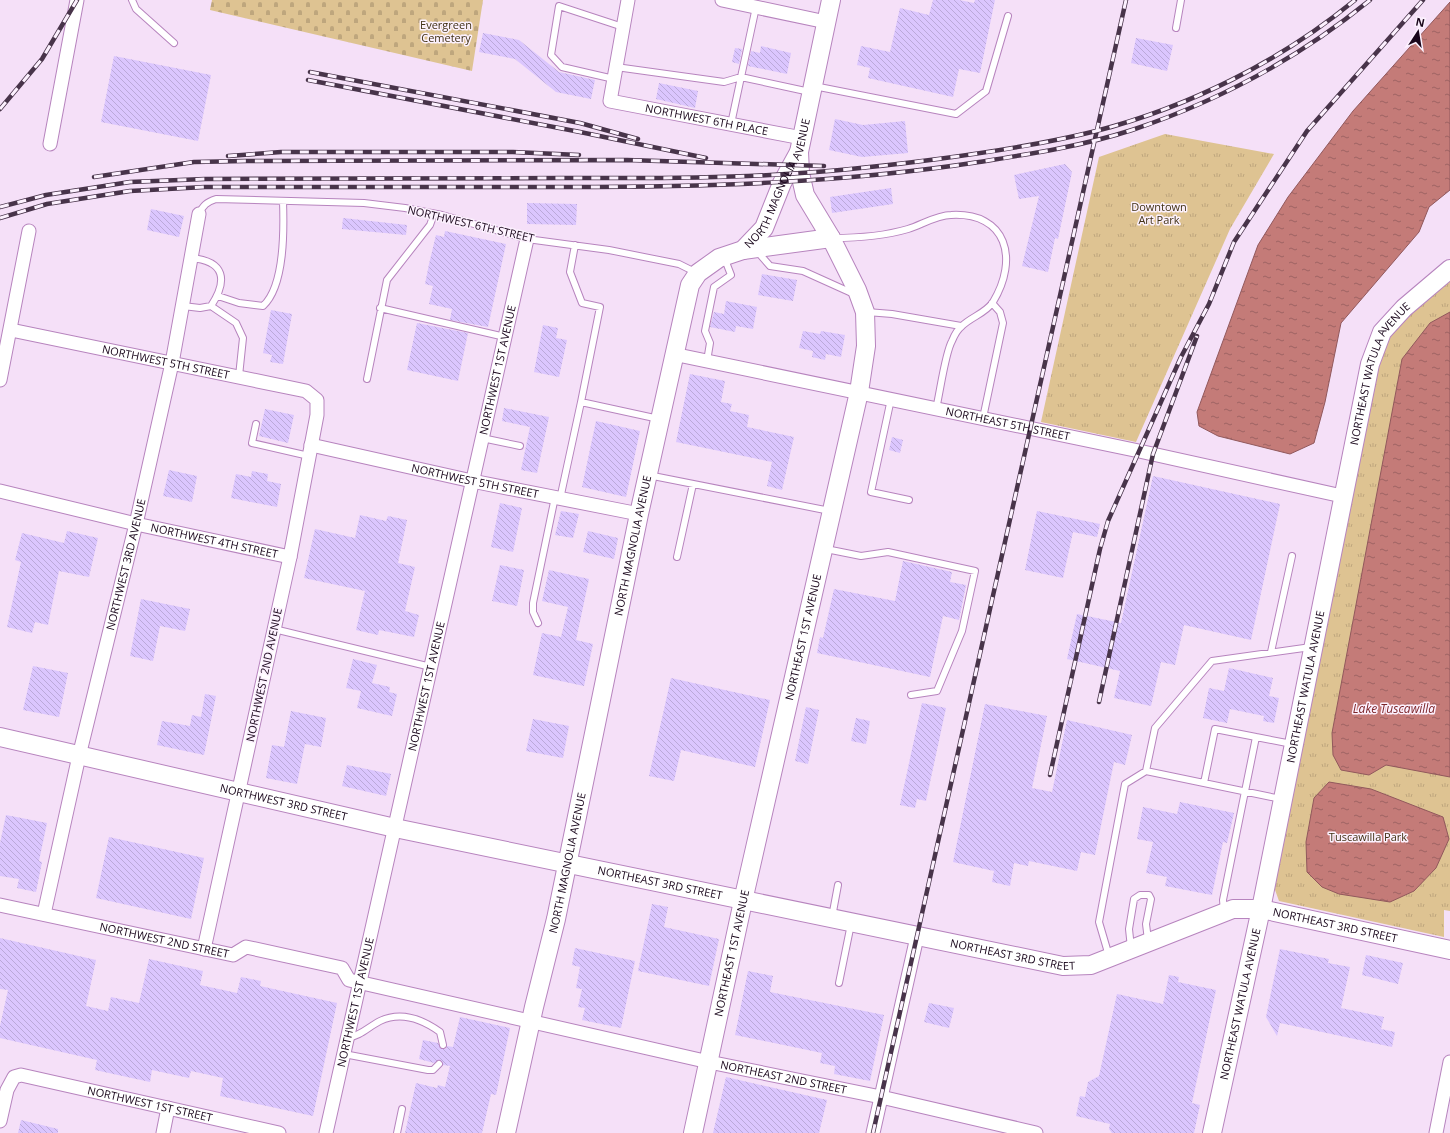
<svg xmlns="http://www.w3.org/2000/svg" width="1450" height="1133" font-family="'Open Sans',sans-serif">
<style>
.cemetery{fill:url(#cemetery-stones)}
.park{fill:url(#park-tufts)}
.water{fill:url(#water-ripples);stroke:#91585c}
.building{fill:url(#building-back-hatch)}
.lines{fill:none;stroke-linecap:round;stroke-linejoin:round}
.lane-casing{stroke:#b784be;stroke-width:8}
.street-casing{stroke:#b784be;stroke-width:15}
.secondary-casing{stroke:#b784be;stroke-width:20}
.lane{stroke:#fff;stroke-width:6}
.street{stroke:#fff;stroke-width:13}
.secondary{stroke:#fff;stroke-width:18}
.rail-casing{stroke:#48344a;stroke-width:4.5}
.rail{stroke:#fcf1fe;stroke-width:3;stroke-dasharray:9;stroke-linecap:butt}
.labels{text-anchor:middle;stroke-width:3;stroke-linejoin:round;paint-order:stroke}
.park-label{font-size:11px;fill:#403114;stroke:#fcf1fe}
.street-label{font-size:11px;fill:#19061b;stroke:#fcf1fe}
.water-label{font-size:12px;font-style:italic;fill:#7d2529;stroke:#fcf1fe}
</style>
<defs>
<pattern id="cemetery-stones" width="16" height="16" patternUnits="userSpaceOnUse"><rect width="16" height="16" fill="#dec392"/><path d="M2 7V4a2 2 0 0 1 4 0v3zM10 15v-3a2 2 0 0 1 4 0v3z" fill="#bea67d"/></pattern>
<pattern id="park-tufts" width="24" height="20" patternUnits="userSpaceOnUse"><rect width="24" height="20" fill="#dec392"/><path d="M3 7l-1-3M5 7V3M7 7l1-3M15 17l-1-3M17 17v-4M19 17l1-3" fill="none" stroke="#bea67d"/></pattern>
<pattern id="water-ripples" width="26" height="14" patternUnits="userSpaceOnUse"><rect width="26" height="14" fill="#c47b78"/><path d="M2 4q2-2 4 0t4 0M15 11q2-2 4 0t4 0" fill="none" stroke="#9e6362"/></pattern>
<pattern id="building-back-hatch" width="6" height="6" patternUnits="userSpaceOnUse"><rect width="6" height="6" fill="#dbc6fe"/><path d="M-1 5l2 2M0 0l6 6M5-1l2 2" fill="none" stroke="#bba9d9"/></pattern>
</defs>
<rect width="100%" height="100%" fill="#f5e0f8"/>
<path class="cemetery" d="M212 0H483L472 71 210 10Z"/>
<path class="park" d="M1165 134 1274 154 1230 229 1136 442 1041 422 1099 157Z
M1450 281V911L1444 910V937L1279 901 1274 887 1353 484 1380 362 1390 334 1430 296Z"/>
<path class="water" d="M1450 2V190L1429 207 1419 232 1341 323 1325 402 1314 443 1290 454 1218 436 1199 426 1197 412 1258 245 1288 197 1353 111Z
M1450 312V777L1386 765 1369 775 1341 770 1333 755 1332 733 1402 359 1430 323Z
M1329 782 1371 789 1443 817 1449 839 1436 868 1414 891 1390 902 1339 894 1322 887 1307 872 1306 842 1314 798Z"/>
<path class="building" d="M933 0H959L974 3 975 0H995L980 73 959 69 953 97 868 78 870 68 857 65 861 46 890 52 900 8 929 15Z
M483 33 519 40 559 72 595 80 591 99 556 92 515 59 479 52Z
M1136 38 1173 45 1167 71 1131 63Z
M761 46 791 53 787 74 748 66 751 51 760 53Z
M735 48 742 49 739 64 732 62Z
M114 56 211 75 198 141 101 122Z
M659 83 698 91 695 108 656 99Z
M835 119 863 125 905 121 908 153 862 157 829 150Z
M1065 164 1072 172 1058 239 1055 238 1048 272 1022 266 1039 196 1019 199 1014 175Z
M891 188 893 204 832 213 830 197Z
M527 203 577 204 576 225 527 224Z
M151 209 184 216 179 237 147 230Z
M343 218 407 225 406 235 342 229Z
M445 231 506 244 488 327 450 320 452 309 429 304 433 286 425 284 429 264 436 235 444 237Z
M762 274 797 280 793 301 758 295Z
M726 301 757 307 753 329 736 326 735 332 710 327 714 312 724 314Z
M271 310 292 314 283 364 270 362 272 355 263 353Z
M417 323 468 333 458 381 407 370Z
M543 325 558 328 556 338 567 340 559 377 534 372Z
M803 331 820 334 821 331 845 335 841 357 826 354 825 360 812 357 813 351 799 348Z
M690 374 725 381 721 402 732 404 730 411 749 415 747 427 794 437 782 490 767 486 772 462 676 442Z
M504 408 549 417 537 473 521 470 530 427 502 421Z
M265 409 294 415 288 443 259 436Z
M596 421 640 431 626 497 582 487Z
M892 437 903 440 900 453 889 450Z
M169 470 197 476 192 502 163 496Z
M252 471 268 474 267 481 281 484 277 507 231 498 236 474 251 477Z
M1153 476 1280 504 1251 640 1184 625 1175 665 1161 662 1151 706 1114 698 1120 671 1067 659 1077 614 1121 623Z
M500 503 522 508 513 552 491 547Z
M561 511 579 514 573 538 555 535Z
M1037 511 1100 524 1097 537 1073 532 1063 578 1025 570Z
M360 515 386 521 388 516 407 520 398 563 415 567 405 611 419 615 414 637 379 630 378 635 356 630 365 591 304 578 315 529 355 538Z
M67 531 98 538 89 577 59 571 48 625 35 622 32 633 7 627 21 562 15 560 22 533 64 543Z
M588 531 618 538 614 559 583 552Z
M903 561 952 572 950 582 966 585 959 620 943 616 930 677 817 653 820 637 823 638 834 589 895 601Z
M500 565 524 570 517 606 492 601Z
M549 570 589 579 576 640 593 644 584 686 533 675 542 633 561 637 568 607 542 601Z
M141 599 190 609 185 631 160 626 153 661 130 656Z
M353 659 377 665 372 683 390 687 389 692 397 694 392 716 357 708 361 691 346 688Z
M33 666 68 673 59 717 23 710Z
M1229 668 1273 678 1269 696 1279 698 1274 723 1263 721 1264 716 1230 709 1227 723 1203 718 1209 688 1224 691Z
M671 678 770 700 755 767 681 750 674 781 649 776Z
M205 694 216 696 204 755 157 745 162 721 190 726 192 715 201 717Z
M922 703 946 708 926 801 917 799 915 808 900 805Z
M985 704 1047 716 1032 788 1052 792 1067 720 1132 735 1125 765 1114 762 1095 855 1081 852 1077 871 1029 861 1028 866 1014 863 1010 886 992 882 994 871 953 862Z
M806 707 819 710 808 764 795 761Z
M291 711 326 718 321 747 305 744 297 784 266 778 272 745 284 747Z
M856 718 870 721 866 744 851 741Z
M533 719 569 726 563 758 526 751Z
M347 765 391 774 386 796 342 786Z
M1180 802 1234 813 1227 843 1223 842 1212 895 1165 886 1167 877 1146 873 1153 842 1137 839 1143 807 1177 814Z
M6 815 47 823 39 861 42 862 36 892 17 888 19 879 0 876V843Z
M109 837 204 858 191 919 96 898Z
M652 904 668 907 664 927 719 939 709 986 638 971Z
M0 938 96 960 86 1006 108 1011 111 997 139 1003 149 959 203 971 200 985 237 993 241 977 261 981 260 986 337 1003 313 1116 220 1096 223 1078 191 1071 189 1078 152 1070 150 1082 95 1070 97 1060 0 1038V1026L8 990 0 989Z
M575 948 635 961 621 1028 582 1020 585 1008 578 1007 582 989 576 988 580 967 572 965Z
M1280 949 1329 959 1328 963 1350 967 1341 1008 1384 1017 1381 1029 1395 1032 1392 1047 1280 1023 1277 1036 1266 1017Z
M1366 955 1403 963 1398 984 1362 975Z
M748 971 773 976 770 992 884 1015 870 1081 834 1074 835 1066 820 1063 822 1053 735 1035Z
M1169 975 1179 977 1178 982 1216 990 1192 1103 1200 1105 1194 1133H1112L1109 1129 1110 1124 1076 1116 1080 1096 1085 1097 1088 1082 1099 1076 1117 994 1163 1004Z
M929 1003 954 1008 949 1028 924 1022Z
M460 1017 510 1028 496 1095 491 1094 482 1133H405L416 1083 437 1088 438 1085 445 1087 450 1066 443 1065 440 1060 434 1063 419 1059 423 1040 438 1043 442 1049H446L447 1046 453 1047Z
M726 1077 827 1100 819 1133H713Z
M21 1120 58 1129V1133H18Z"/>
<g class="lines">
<defs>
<path id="lane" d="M132 0 136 9 174 43
M1176 28 1181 0
M616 67 724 82 741 77 756 7
M614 79 562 67 551 55 559 6 623 27
M814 86 956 114 986 91 1008 16
M731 124 741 77 810 92
M199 214C203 205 207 202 216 199L364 203 405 208 442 215 527 239 609 250 679 264 697 273
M833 238C857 238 884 236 908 229 921 225 937 215 951 215 1007 212 1019 259 993 302 986 313 971 317 962 326 958 329 954 336 952 341 945 353 940 393 936 409
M575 245 570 272 582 303 600 307 581 402
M756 250 770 266 803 271 854 294
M218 296 239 303 263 306C285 286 284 229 283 201
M183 306 200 308 211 306C228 280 225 261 191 258
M211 306 236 323 243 338 239 376
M380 308 505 337
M867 312 892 314 961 326
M707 361 710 343 705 331 714 287 731 275 724 257
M367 379 387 280 430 225 434 214
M891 399 871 492 909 500
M983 418 1003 323 1000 312 992 303
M256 424 252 443 309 456
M482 438 520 446
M648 475 830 511
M560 499 581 402 659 419
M826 549 861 556 888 552 975 571 962 631 937 691 911 695
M677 557 693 484
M538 623 533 612V603L555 497
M274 629 431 667
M1271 652 1292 556
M1146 771 1155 728 1212 661 1311 647
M1204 783 1215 729 1256 737
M1224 911 1223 900 1256 737 1292 744
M832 917 838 885
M1131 948 1129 929 1134 899 1140 895H1149L1151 899 1146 924 1148 940
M1109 956 1099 922 1125 784 1146 771 1281 799
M839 983 851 924
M347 1038C361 1036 368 1027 380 1021 401 1011 422 1019 440 1032L443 1045
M344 1054 428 1070H433L439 1064
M397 1133 402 1109"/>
<g id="street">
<path id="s1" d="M628 0 610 101 802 138"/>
<path d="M722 0 826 22"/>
<path d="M50 144 77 0"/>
<path id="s2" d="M11 330 306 391 317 400V415L290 557 204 949"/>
<path id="s3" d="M673 354 1139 451 1342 496"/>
<path d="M0 380 29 231"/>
<path id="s4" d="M311 445 472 481 639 514"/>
<path id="s5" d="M0 491 136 524 290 557"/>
<path id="s6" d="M0 905 233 955 246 947 342 968 349 980 709 1062 881 1097 1036 1133"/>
<path id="s7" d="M44 914 79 756 136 524 172 363 199 214"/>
<path id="s8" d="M0 1121 7 1090 14 1077 21 1075 279 1133"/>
<path d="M163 1133 168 1108"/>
<path id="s9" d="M326 1133 527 239"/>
<path d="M873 1133 917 937"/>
<path d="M1436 1133 1450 1062"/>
</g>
<g id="secondary">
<path d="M743 250 831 238"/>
<path id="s10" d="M0 737 395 828 1063 966 1091 965 1233 909H1261L1450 950"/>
<path id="s11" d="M506 1133 534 1007 556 919 639 514 690 285 698 273 719 258 743 250 764 228 782 183 799 152 831 0"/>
<path id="s12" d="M693 1133 745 892 859 392 866 346 865 312 857 290 831 238 805 195 800 173 799 152"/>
<path id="s13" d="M1212 1133 1261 909 1370 364 1382 332 1404 308 1450 269"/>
</g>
</defs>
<use href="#lane" class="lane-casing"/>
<use href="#street" class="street-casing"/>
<use href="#secondary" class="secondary-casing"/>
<use href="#lane" class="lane"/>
<use href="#street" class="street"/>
<use href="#secondary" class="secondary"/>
<defs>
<path id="rail" d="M310 72 580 123 638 139
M308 80 580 132 706 158
M0 109 42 59 77 0
M228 156 281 152H513L579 155
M94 177 194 162 245 161 627 160 824 166
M0 207 46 195 130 182 205 179C324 179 444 178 563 178 642 178 722 179 801 173 847 170 892 165 938 159 991 152 1044 144 1096 131 1189 107 1281 61 1355 0
M0 218 47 204 130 191 205 187C326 187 447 187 568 187 706 187 842 183 979 162 1030 154 1083 146 1132 130 1219 101 1299 58 1370 0
M1099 702 1153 454 1197 336
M1050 775 1100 549 1108 521 1181 357 1209 304 1234 242 1307 131 1423 0
M873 1133 1126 0"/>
</defs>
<use href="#rail" class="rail-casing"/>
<use href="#rail" class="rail"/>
</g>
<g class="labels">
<g class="park-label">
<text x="446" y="29">Evergreen<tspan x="446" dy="13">Cemetery</tspan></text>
<text x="1159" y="211">Downtown<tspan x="1159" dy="13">Art Park</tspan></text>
<text x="1368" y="841">Tuscawilla Park</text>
</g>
<g class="street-label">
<text dy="4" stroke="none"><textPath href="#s1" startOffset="201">NORTHWEST 6TH PLACE</textPath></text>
<text dy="4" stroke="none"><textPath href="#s11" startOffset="1010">NORTH MAGNOLIA AVENUE</textPath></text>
<text transform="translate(471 224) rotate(13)" y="4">NORTHWEST 6TH STREET</text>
<text dy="4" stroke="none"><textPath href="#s2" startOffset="158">NORTHWEST 5TH STREET</textPath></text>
<text dy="4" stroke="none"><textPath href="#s9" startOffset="782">NORTHWEST 1ST AVENUE</textPath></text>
<text dy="4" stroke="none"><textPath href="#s13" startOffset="780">NORTHEAST WATULA AVENUE</textPath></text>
<text dy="4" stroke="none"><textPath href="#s3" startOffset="342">NORTHEAST 5TH STREET</textPath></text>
<text dy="4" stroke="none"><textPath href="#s4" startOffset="168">NORTHWEST 5TH STREET</textPath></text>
<text dy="4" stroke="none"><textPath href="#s5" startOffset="220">NORTHWEST 4TH STREET</textPath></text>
<text dy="4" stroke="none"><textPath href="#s11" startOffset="601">NORTH MAGNOLIA AVENUE</textPath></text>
<text dy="4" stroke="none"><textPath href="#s7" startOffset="359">NORTHWEST 3RD AVENUE</textPath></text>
<text dy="4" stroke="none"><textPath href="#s12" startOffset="508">NORTHEAST 1ST AVENUE</textPath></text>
<text transform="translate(264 675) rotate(-78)" y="4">NORTHWEST 2ND AVENUE</text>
<text dy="4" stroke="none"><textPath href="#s9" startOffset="458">NORTHWEST 1ST AVENUE</textPath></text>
<text dy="4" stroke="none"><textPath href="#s13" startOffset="456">NORTHEAST WATULA AVENUE</textPath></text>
<text dy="4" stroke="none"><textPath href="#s10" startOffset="291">NORTHWEST 3RD STREET</textPath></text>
<text dy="4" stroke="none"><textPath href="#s11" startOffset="277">NORTH MAGNOLIA AVENUE</textPath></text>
<text dy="4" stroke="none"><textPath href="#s10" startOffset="676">NORTHEAST 3RD STREET</textPath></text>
<text dy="4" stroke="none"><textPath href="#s10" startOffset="1372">NORTHEAST 3RD STREET</textPath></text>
<text dy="4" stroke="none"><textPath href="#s6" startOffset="168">NORTHWEST 2ND STREET</textPath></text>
<text dy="4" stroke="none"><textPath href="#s12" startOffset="184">NORTHEAST 1ST AVENUE</textPath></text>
<text dy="4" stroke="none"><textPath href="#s10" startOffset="1036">NORTHEAST 3RD STREET</textPath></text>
<text dy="4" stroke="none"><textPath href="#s9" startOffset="134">NORTHWEST 1ST AVENUE</textPath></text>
<text dy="4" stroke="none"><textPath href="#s13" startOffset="132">NORTHEAST WATULA AVENUE</textPath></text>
<text dy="4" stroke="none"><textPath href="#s6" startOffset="811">NORTHEAST 2ND STREET</textPath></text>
<text dy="4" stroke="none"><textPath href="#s8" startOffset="186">NORTHWEST 1ST STREET</textPath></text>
</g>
<g class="water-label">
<text x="1394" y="713">Lake Tuscawilla</text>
</g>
</g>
<g transform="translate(1418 32) rotate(12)" stroke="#fcf1fe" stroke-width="3" paint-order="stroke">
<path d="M0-3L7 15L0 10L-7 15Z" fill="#19061b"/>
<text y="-6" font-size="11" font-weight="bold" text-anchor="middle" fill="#19061b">N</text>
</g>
</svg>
